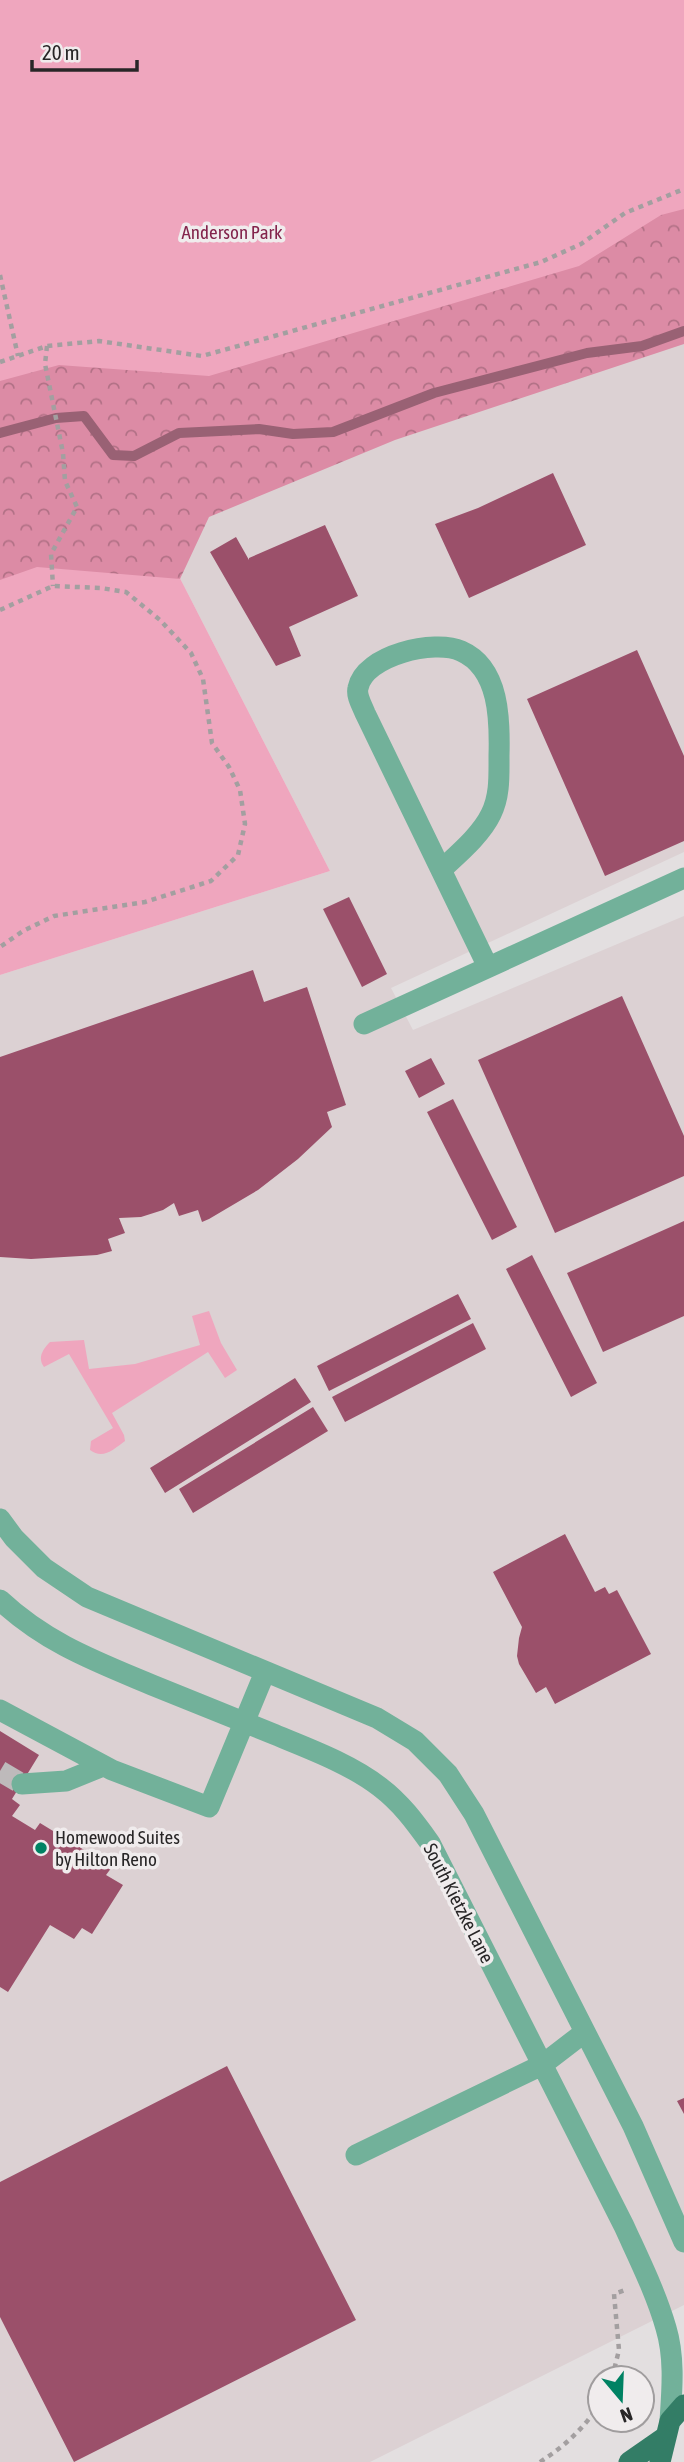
<svg xmlns="http://www.w3.org/2000/svg" width="684" height="2462" font-family="'Asap Condensed',sans-serif">
<style>
.built{fill:#dcd1d3}
.green{fill:#efa6be}
.forest{fill:url(#forest-crowns)}
.lines{fill:none;stroke-linecap:round;stroke-linejoin:round}
.stream{stroke:#996174;stroke-width:10}
.building{fill:#9b506a}
.minor-tunnel{stroke:#bebabb;stroke-width:21;stroke-dasharray:21 10;stroke-linecap:butt}
.path{stroke:#a39fa0;stroke-width:4.5;stroke-dasharray:5 5;stroke-linecap:butt}
.minor{stroke:#72b19a;stroke-width:21}
.major{stroke:#337d66;stroke-width:21}
.poi-dot{fill:#008263;stroke:#f0eced;stroke-width:2.5}
.labels{text-anchor:middle;stroke-width:7;stroke-linejoin:round;paint-order:stroke}
.park-label{font-size:19px;fill:#83244c;stroke:#f0eced}
.poi-label{font-size:19px;fill:#282627;stroke:#f0eced;text-anchor:start}
.street-label{font-size:19px;fill:#282627;stroke:#f0eced}
</style>
<defs>
<pattern id="forest-crowns" width="20" height="18" patternUnits="userSpaceOnUse" patternTransform="scale(1.75)"><rect width="20" height="18" fill="#dc8ba5"/><path d="M2 6a3 3 0 1 1 6 0M12 15a3 3 0 1 1 6 0" fill="none" stroke="#b27186"/></pattern>
</defs>
<rect width="100%" height="100%" fill="#e3dfe0"/>
<path class="built" d="M684 327V852L391 988 413 1030 684 916V2305L370 2462H0V975L330 871 143 506Z"/>
<path class="green" d="M0 0H684V327L143 506 330 871 0 975Z
M209 1311 221 1343 237 1370 225 1378 208 1352 112 1413 124 1435 125 1441C114 1449 103 1460 90 1450L91 1441 113 1428 69 1354 44 1367C37 1358 43 1349 50 1342L84 1340 89 1369 135 1364 200 1345 192 1316Z"/>
<path class="forest" d="M684 209V344L395 440 209 517 180 579 37 567 0 580V381L59 365 209 376 579 266 661 215Z"/>
<g class="lines">
<path class="stream" d="M0 433 56 418 84 416 113 455 134 456 179 433 259 429 293 434 333 432 434 393 587 353 642 346 684 331"/>
</g>
<path class="building" d="M553 473 586 545 469 598 435 524 478 508Z
M325 525 358 596 289 627 301 656 276 666 210 552 236 537 249 560V558Z
M637 650 684 756V841L605 876 527 699Z
M349 897 387 974 362 987 323 909Z
M253 970 264 1002 307 987 346 1105 327 1112 332 1127 298 1159 258 1190 209 1219 202 1222 198 1210 179 1216 174 1203 163 1210 141 1217 119 1218 125 1233 108 1239 112 1251 97 1255 31 1259 0 1257V1057Z
M622 996 684 1136V1176L555 1233 478 1060Z
M431 1058 445 1084 419 1098 405 1071Z
M453 1099 517 1227 492 1240 427 1112Z
M684 1221V1316L603 1352 567 1273Z
M532 1255 597 1383 571 1397 506 1269Z
M458 1294 471 1319 329 1391 317 1366Z
M473 1323 486 1349 345 1422 332 1397Z
M295 1378 311 1402 165 1493 150 1468Z
M313 1407 328 1431 193 1513 179 1489Z
M565 1534 595 1592 605 1587 609 1594 617 1590 651 1654 555 1704 546 1687 536 1693 519 1664 517 1656 519 1638 522 1627 493 1572Z
M0 1731 39 1755 12 1799 20 1805 12 1816 35 1830 40 1823 112 1867 106 1875 123 1885 92 1934 82 1928 74 1939 50 1925 8 1992 0 1987Z
M227 2066 356 2320 74 2462 0 2317V2182Z
M684 2098V2114L677 2101Z"/>
<g class="lines">
<path class="minor-tunnel" d="M0 1771 22 1784"/>
<path class="path" d="M0 275 18 356
M47 346 45 364 63 453 65 481 77 507 51 554 53 586
M0 362 47 346 99 341 202 356 541 262 581 244 625 213 684 189
M0 610 53 586 101 588 126 592 160 620 191 653 203 679 212 743 229 767 240 790 245 824 238 855 211 881 145 902 54 916 23 931 0 947
M612 2378 619 2350 614 2294 625 2290
M540 2462C566 2445 582 2430 600 2404"/>
<path class="minor" d="M441 870C458 854 481 835 491 814 500 796 499 776 499 756 500 721 500 668 461 651 435 639 364 655 358 688 356 696 362 705 365 713L488 967
M364 1024 684 878
M0 1519 14 1538 44 1568 87 1597 377 1718 415 1741 448 1774 474 1814 633 2126 684 2242
M0 1600C46 1643 95 1661 152 1685 192 1701 231 1717 271 1733 307 1748 349 1763 380 1787 401 1803 415 1822 430 1843L624 2226C639 2259 656 2293 666 2328 675 2358 672 2390 670 2421
M0 1710 112 1770 209 1807 265 1672
M22 1784 66 1781 103 1766
M356 2155 542 2065 585 2032"/>
<path class="major" d="M629 2462 665 2437
M660 2462 670 2421 684 2405"/>
</g>
<circle class="poi-dot" cx="41" cy="1848" r="7"/>
<g class="labels">
<g class="park-label">
<text x="232" y="239">Anderson Park</text>
</g>
<g class="poi-label">
<text x="55" y="1844">Homewood Suites<tspan x="55" dy="22">by Hilton Reno</tspan></text>
</g>
<g class="street-label">
<text transform="translate(459 1903) rotate(63)" y="7">South Kietzke Lane</text>
</g>
</g>
<g transform="translate(621 2399) rotate(161)"><circle r="33" fill="#f0eced" stroke="#a09d9e" stroke-width="2"/>
<path d="M0-5L12 26L0 18L-12 26Z" fill="#008263"/>
<text y="-10" font-size="19" font-weight="bold" text-anchor="middle" fill="#282627">N</text>
</g>
<path d="M32 60v10h105v-10" fill="none" stroke="#282627" stroke-width="3.5"/>
<text x="42" y="60" font-size="21" fill="#282627" stroke="#f0eced" stroke-width="5" paint-order="stroke">20 m</text>
</svg>
